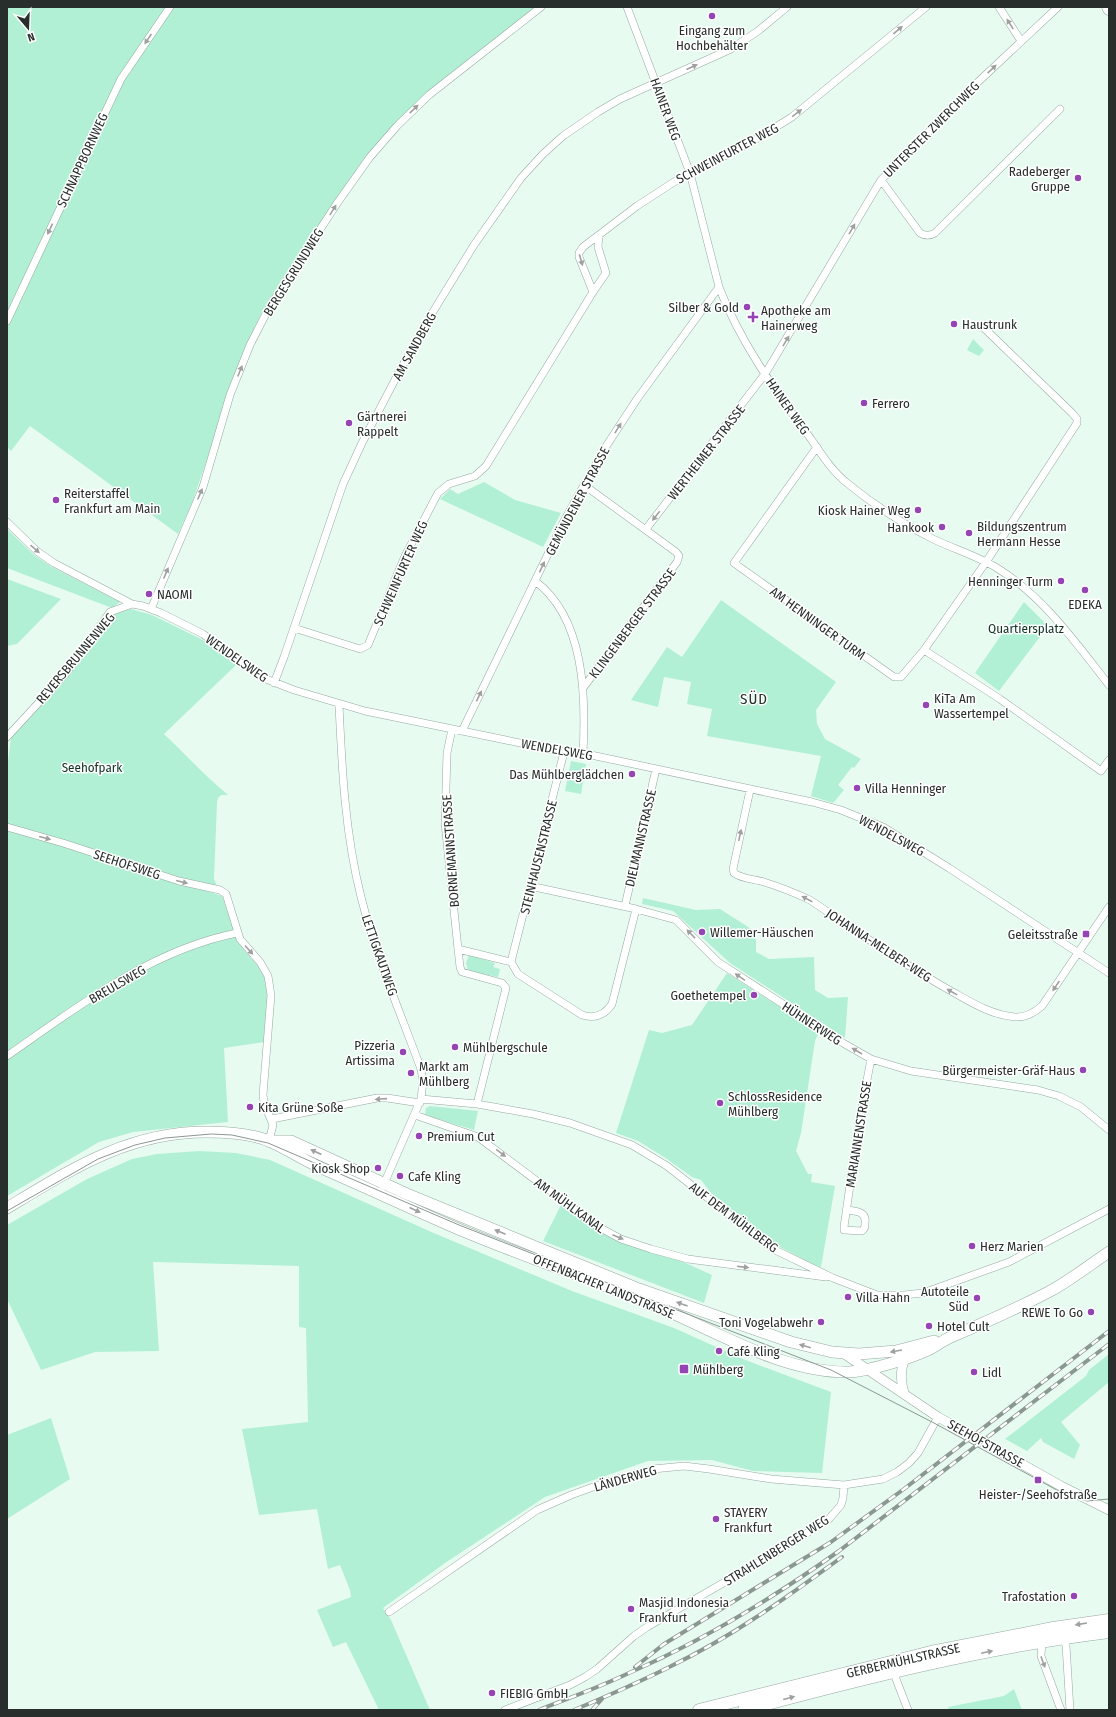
<svg xmlns="http://www.w3.org/2000/svg" width="1116" height="1717" font-family="'Fira Sans Condensed',sans-serif">
<style>
.green{fill:#b1f0d4}
.lines{fill:none;stroke-linecap:round;stroke-linejoin:round}
.minor-casing{stroke:#96a9a0;stroke-width:8}
.tertiary-casing{stroke:#96a9a0;stroke-width:10}
.secondary-casing{stroke:#96a9a0;stroke-width:12}
.primary-casing{stroke:#96a9a0;stroke-width:13}
.minor{stroke:#fff;stroke-width:7}
.tertiary{stroke:#fff;stroke-width:9}
.secondary{stroke:#fff;stroke-width:11}
.primary{stroke:#fff;stroke-width:12}
.tram{stroke:#8b9892;stroke-width:1}
.rail-casing{stroke:#8b9892;stroke-width:4}
.rail{stroke:#fff;stroke-width:2.5;stroke-dasharray:8;stroke-linecap:butt}
.oneway{fill:#9ea1a0}
.poi-dot{fill:#9444b3;stroke:#fff;stroke-width:1.5}
.labels{text-anchor:middle;stroke-width:3;stroke-linejoin:round;paint-order:stroke}
.poi-label{font-size:13px;fill:#272e2b;stroke:#fff;text-anchor:start}
.street-label{font-size:13px;fill:#272e2b;stroke:#fff}
.park-label{font-size:13px;fill:#0f3426;stroke:#fff}
.quarter-label{font-size:15px;letter-spacing:1px;fill:#23332c;stroke:#fff}
</style>
<rect width="100%" height="100%" fill="#e7fbf1"/>
<path class="green" d="M7 7H537L427 92 394 125 366 156 266 304 246 346 192 503 178 534 30 426 11 451 7 447Z
M973 339 984 350 979 356 967 350Z
M484 482 515 500 561 513 543 547 440 499 450 489 458 494Z
M7 529 34 555 52 567 120 602 112 608 7 568Z
M7 579 61 599 17 644 7 646Z
M721 600 836 682 816 710 817 724 825 739 861 759 854 768 852 767 838 785 844 790 833 803 811 796 821 756 707 736 712 709 687 704 691 682 664 677 658 707 631 700 667 647 682 657Z
M1024 602 1048 626 999 691 975 673Z
M131 609 152 615 203 640 236 665 164 734C185 754 205 776 228 795H221L218 798 217 802 214 879 217 886 169 876 7 825V771L11 737 70 674 112 617 116 613Z
M571 761 586 764 581 794 565 791Z
M7 829 222 896 236 936 244 950 264 973 268 996 265 1042 224 1048 228 1122 133 1132 99 1142 7 1196Z
M643 898 696 910 720 909 756 932V952L769 959 814 957 815 990 828 998 848 997 845 1038 730 963 673 911 642 904Z
M469 955 495 963 493 967 500 969 498 977 468 971 466 963Z
M727 973 819 1032 815 1041 801 1133 796 1151 808 1174H812L811 1182 835 1186 821 1267 816 1266 778 1246 712 1194 701 1180 692 1177 667 1159 638 1141 616 1133 649 1030 662 1033 692 1025Z
M430 1106 478 1111 474 1130 428 1116 425 1114 426 1108Z
M199 1151 236 1153 270 1160 436 1234 572 1291 674 1328 743 1359 831 1392 822 1473 753 1471 712 1460 648 1461 545 1497 445 1563 383 1608 391 1620 430 1710H379L346 1642 333 1647 317 1610 351 1597 350 1590 340 1565 328 1569 317 1509 259 1515 242 1429 308 1422 306 1328 299 1327V1266L153 1262 159 1351 95 1352 41 1370 7 1299V1225L87 1179 132 1159 157 1154Z
M563 1201 609 1233 668 1255 712 1275 704 1303 543 1241Z
M1109 1354V1382L1061 1422 1080 1445 1074 1459 1043 1442 1041 1438 1027 1451 1005 1439 1086 1376 1089 1370Z
M51 1418 70 1479 7 1519V1435Z
M1014 1689 1022 1710H949L948 1707 1004 1696Z"/>
<g class="lines">
<defs>
<path id="minor" d="M627 7 690 173 719 287C740 342 776 392 811 439 822 455 832 471 847 483 874 505 903 524 933 539 954 549 977 556 997 568 1043 596 1076 643 1109 685
M999 7 1021 41
M881 180 920 233C925 236 930 236 935 233L1060 109
M593 292 579 257V253L583 247 637 206 677 180 750 143 792 117 926 7
M7 321 121 79 170 7
M817 447 734 563 894 677H901L924 650 986 562 1077 423V419L1072 413 984 328
M7 522 38 552 54 563 132 604 143 606 161 613 203 634 244 665 266 679 294 690 365 711 564 752H576L591 755 812 802 841 810 883 827 949 868 1109 973
M646 529 765 374 881 180 978 82 1058 7
M535 581C585 618 586 697 583 753
M151 609 203 487 230 395 250 345 270 306 338 202 370 157 397 126 429 95 541 7
M294 628 360 649 368 645 405 556 438 493 449 484 475 476 486 466 593 292 606 273 598 247 599 235
M924 650 1000 699 1101 771 1109 760
M274 683 284 657 343 484 362 443 399 372 431 315 474 245 521 178 543 154 563 136 598 112 620 99 731 49 758 31 787 7
M583 688 677 562 679 556 676 552 584 485
M339 705C342 770 345 833 361 897 376 956 400 1012 421 1069L423 1081 421 1099 383 1186
M452 729 447 753 445 823 458 949 511 962
M462 731 564 521 603 451 637 399 719 287
M7 737 66 673 110 612 132 604
M750 790 733 869 734 873C742 879 754 879 764 882 780 887 795 893 810 900 857 931 902 964 951 991 971 1002 991 1015 1015 1017 1026 1018 1034 1013 1042 1006L1109 907
M7 827 63 843 179 881 220 890 226 894 240 939 260 962 268 976 271 995 263 1095 264 1103 273 1125 269 1141
M530 886 636 909 676 920 718 962 843 1043 871 1059 911 1071 1038 1090 1059 1096 1081 1107 1109 1130
M625 906 656 769
M458 949 460 967 462 972 502 983 506 988 477 1104
M511 962 518 974 582 1015C594 1019 605 1015 612 1004L636 909
M511 962 564 752
M7 1056C77 1007 151 950 237 933
M421 1099 477 1104 533 1114 570 1123 632 1145 667 1166 773 1249 833 1278 877 1295H904L923 1293 1009 1262 1109 1209
M415 1115 478 1137 597 1226 621 1239 651 1249 688 1259 826 1277
M272 1119 377 1098H387L420 1103
M846 1210C855 1211 867 1211 865 1223 865 1227 865 1228 862 1231L844 1230V1227L859 1122 871 1059
M389 1612 537 1510 571 1495 604 1483 653 1469 684 1466 709 1469 771 1479 844 1485 883 1479 897 1472 909 1463 918 1453 938 1417
M1062 1636 1066 1645 1070 1710
M1042 1640 1041 1656 1061 1710
M895 1669 896 1679 908 1710
M505 1710 570 1685 585 1677 597 1669 634 1636 647 1627 782 1549 829 1519 841 1505 843 1498 844 1485"/>
<path id="tertiary" d="M843 1353 938 1417 1061 1486 1109 1510
M904 1393C900 1380 900 1370 905 1358"/>
<path id="secondary" d="M272 1141H291L407 1194 536 1247 639 1289 791 1342 832 1352 859 1354 896 1351 934 1341
M7 1208C72 1169 128 1132 206 1132 227 1132 252 1133 271 1142 287 1149 302 1159 319 1167 365 1187 410 1208 456 1228 524 1257 595 1280 663 1309 721 1334 785 1373 849 1372 870 1371 911 1358 930 1349 937 1345 944 1340 951 1337 986 1322 1021 1307 1054 1289 1073 1278 1091 1264 1109 1252"/>
<path id="primary" d="M1108 7 1109 9
M699 1710 931 1652 1053 1628 1109 1620
M744 1710C864 1678 986 1647 1109 1632"/>
</defs>
<use href="#minor" class="minor-casing"/>
<use href="#tertiary" class="tertiary-casing"/>
<use href="#secondary" class="secondary-casing"/>
<use href="#primary" class="primary-casing"/>
<use href="#minor" class="minor"/>
<use href="#tertiary" class="tertiary"/>
<use href="#secondary" class="secondary"/>
<use href="#primary" class="primary"/>
<path class="tram" d="M7 1211 98 1159 135 1145 165 1138 211 1134 232 1135 268 1143 459 1225 831 1370 934 1423 1066 1495 1087 1501 1109 1499"/>
<defs>
<path id="rail" d="M635 1667 664 1644 831 1542 904 1489 1109 1331
M539 1710C569 1698 600 1687 629 1673 704 1640 773 1598 839 1551L1109 1344
M574 1710C636 1684 698 1656 755 1618 785 1599 813 1578 842 1557
M592 1710 602 1699"/>
</defs>
<use href="#rail" class="rail-casing"/>
<use href="#rail" class="rail"/>
</g>
<defs><path id="oneway-solid" d="M-6-.8H1V-3.2L6.5 0L1 3.2V.8H-6Z"/></defs>
<g class="oneway">
<use href="#oneway-solid" transform="translate(1010 24) rotate(-123)"/>
<use href="#oneway-solid" transform="translate(898 30) rotate(-40)"/>
<use href="#oneway-solid" transform="translate(148 39) rotate(124)"/>
<use href="#oneway-solid" transform="translate(692 67) rotate(-24)"/>
<use href="#oneway-solid" transform="translate(992 69) rotate(-43)"/>
<use href="#oneway-solid" transform="translate(414 109) rotate(-44)"/>
<use href="#oneway-solid" transform="translate(797 113) rotate(-37)"/>
<use href="#oneway-solid" transform="translate(333 210) rotate(-58)"/>
<use href="#oneway-solid" transform="translate(50 229) rotate(115)"/>
<use href="#oneway-solid" transform="translate(852 229) rotate(-60)"/>
<use href="#oneway-solid" transform="translate(581 260) rotate(74)"/>
<use href="#oneway-solid" transform="translate(786 341) rotate(-59)"/>
<use href="#oneway-solid" transform="translate(240 371) rotate(-68)"/>
<use href="#oneway-solid" transform="translate(618 428) rotate(-58)"/>
<use href="#oneway-solid" transform="translate(200 494) rotate(-67)"/>
<use href="#oneway-solid" transform="translate(656 516) rotate(128)"/>
<use href="#oneway-solid" transform="translate(35 549) rotate(41)"/>
<use href="#oneway-solid" transform="translate(542 567) rotate(-65)"/>
<use href="#oneway-solid" transform="translate(166 573) rotate(-67)"/>
<use href="#oneway-solid" transform="translate(479 696) rotate(-64)"/>
<use href="#oneway-solid" transform="translate(740 835) rotate(-78)"/>
<use href="#oneway-solid" transform="translate(45 838) rotate(15)"/>
<use href="#oneway-solid" transform="translate(182 882) rotate(14)"/>
<use href="#oneway-solid" transform="translate(807 899) rotate(-152)"/>
<use href="#oneway-solid" transform="translate(691 934) rotate(-134)"/>
<use href="#oneway-solid" transform="translate(249 950) rotate(48)"/>
<use href="#oneway-solid" transform="translate(740 977) rotate(-146)"/>
<use href="#oneway-solid" transform="translate(1056 986) rotate(124)"/>
<use href="#oneway-solid" transform="translate(952 992) rotate(-151)"/>
<use href="#oneway-solid" transform="translate(857 1051) rotate(-150)"/>
<use href="#oneway-solid" transform="translate(381 1099) rotate(176)"/>
<use href="#oneway-solid" transform="translate(316 1152) rotate(-155)"/>
<use href="#oneway-solid" transform="translate(501 1153) rotate(37)"/>
<use href="#oneway-solid" transform="translate(415 1210) rotate(24)"/>
<use href="#oneway-solid" transform="translate(500 1232) rotate(-157)"/>
<use href="#oneway-solid" transform="translate(618 1237) rotate(23)"/>
<use href="#oneway-solid" transform="translate(743 1267) rotate(7)"/>
<use href="#oneway-solid" transform="translate(682 1304) rotate(-160)"/>
<use href="#oneway-solid" transform="translate(805 1346) rotate(-164)"/>
<use href="#oneway-solid" transform="translate(896 1351) rotate(170)"/>
<use href="#oneway-solid" transform="translate(1081 1624) rotate(171)"/>
<use href="#oneway-solid" transform="translate(987 1652) rotate(-12)"/>
<use href="#oneway-solid" transform="translate(1043 1662) rotate(70)"/>
<use href="#oneway-solid" transform="translate(789 1698) rotate(-15)"/>
</g>
<g class="poi-dot">
<circle cx="712" cy="16" r="4"/>
<circle cx="1078" cy="178" r="4"/>
<circle cx="747" cy="307" r="4"/>
<path d="M751 311h4v4h4v4h-4v4h-4v-4h-4v-4h4z"/>
<circle cx="954" cy="324" r="4"/>
<circle cx="864" cy="403" r="4"/>
<circle cx="349" cy="423" r="4"/>
<circle cx="56" cy="500" r="4"/>
<circle cx="918" cy="510" r="4"/>
<circle cx="942" cy="527" r="4"/>
<circle cx="969" cy="533" r="4"/>
<circle cx="1061" cy="581" r="4"/>
<circle cx="1085" cy="590" r="4"/>
<circle cx="149" cy="594" r="4"/>
<circle cx="926" cy="705" r="4"/>
<circle cx="632" cy="774" r="4"/>
<circle cx="857" cy="788" r="4"/>
<circle cx="702" cy="932" r="4"/>
<rect x="1082" y="930" width="8" height="8" rx="2"/>
<circle cx="754" cy="995" r="4"/>
<circle cx="455" cy="1047" r="4"/>
<circle cx="403" cy="1052" r="4"/>
<circle cx="1083" cy="1070" r="4"/>
<circle cx="411" cy="1073" r="4"/>
<circle cx="720" cy="1103" r="4"/>
<circle cx="250" cy="1107" r="4"/>
<circle cx="419" cy="1136" r="4"/>
<circle cx="378" cy="1168" r="4"/>
<circle cx="400" cy="1176" r="4"/>
<circle cx="972" cy="1246" r="4"/>
<circle cx="848" cy="1297" r="4"/>
<circle cx="977" cy="1298" r="4"/>
<circle cx="1091" cy="1312" r="4"/>
<circle cx="821" cy="1322" r="4"/>
<circle cx="929" cy="1326" r="4"/>
<circle cx="719" cy="1351" r="4"/>
<rect x="679" y="1364" width="10" height="10" rx="2"/>
<circle cx="974" cy="1372" r="4"/>
<rect x="1034" y="1476" width="8" height="8" rx="2"/>
<circle cx="716" cy="1519" r="4"/>
<circle cx="1074" cy="1596" r="4"/>
<circle cx="631" cy="1609" r="4"/>
<circle cx="492" cy="1693" r="4"/>
</g>
<g class="labels">
<g class="poi-label">
<text x="712" y="35" text-anchor="middle">Eingang zum<tspan x="712" dy="15">Hochbehälter</tspan></text>
<text x="1070" y="176" text-anchor="end">Radeberger<tspan x="1070" dy="15">Gruppe</tspan></text>
<text x="739" y="312" text-anchor="end">Silber &amp; Gold</text>
<text x="761" y="315">Apotheke am<tspan x="761" dy="15">Hainerweg</tspan></text>
<text x="962" y="329">Haustrunk</text>
<text x="872" y="408">Ferrero</text>
<text x="357" y="421">Gärtnerei<tspan x="357" dy="15">Rappelt</tspan></text>
<text x="64" y="498">Reiterstaffel<tspan x="64" dy="15">Frankfurt am Main</tspan></text>
<text x="910" y="515" text-anchor="end">Kiosk Hainer Weg</text>
<text x="977" y="531">Bildungszentrum<tspan x="977" dy="15">Hermann Hesse</tspan></text>
<text x="934" y="532" text-anchor="end">Hankook</text>
<text x="1053" y="586" text-anchor="end">Henninger Turm</text>
<text x="157" y="599">NAOMI</text>
<text x="1085" y="609" text-anchor="middle">EDEKA</text>
<text x="934" y="703">KiTa Am<tspan x="934" dy="15">Wassertempel</tspan></text>
<text x="624" y="779" text-anchor="end">Das Mühlberglädchen</text>
<text x="865" y="793">Villa Henninger</text>
<text x="710" y="937">Willemer-Häuschen</text>
<text x="1078" y="939" text-anchor="end">Geleitsstraße</text>
<text x="746" y="1000" text-anchor="end">Goethetempel</text>
<text x="395" y="1050" text-anchor="end">Pizzeria<tspan x="395" dy="15">Artissima</tspan></text>
<text x="463" y="1052">Mühlbergschule</text>
<text x="419" y="1071">Markt am<tspan x="419" dy="15">Mühlberg</tspan></text>
<text x="1075" y="1075" text-anchor="end">Bürgermeister-Gräf-Haus</text>
<text x="728" y="1101">SchlossResidence<tspan x="728" dy="15">Mühlberg</tspan></text>
<text x="258" y="1112">Kita Grüne Soße</text>
<text x="427" y="1141">Premium Cut</text>
<text x="370" y="1173" text-anchor="end">Kiosk Shop</text>
<text x="408" y="1181">Cafe Kling</text>
<text x="980" y="1251">Herz Marien</text>
<text x="969" y="1296" text-anchor="end">Autoteile<tspan x="969" dy="15">Süd</tspan></text>
<text x="856" y="1302">Villa Hahn</text>
<text x="1083" y="1317" text-anchor="end">REWE To Go</text>
<text x="813" y="1327" text-anchor="end">Toni Vogelabwehr</text>
<text x="937" y="1331">Hotel Cult</text>
<text x="727" y="1356">Café Kling</text>
<text x="693" y="1374">Mühlberg</text>
<text x="982" y="1377">Lidl</text>
<text x="1038" y="1499" text-anchor="middle">Heister-/Seehofstraße</text>
<text x="724" y="1517">STAYERY<tspan x="724" dy="15">Frankfurt</tspan></text>
<text x="1066" y="1601" text-anchor="end">Trafostation</text>
<text x="639" y="1607">Masjid Indonesia<tspan x="639" dy="15">Frankfurt</tspan></text>
<text x="500" y="1698">FIEBIG GmbH</text>
</g>
<g class="street-label">
<text transform="translate(666 109) rotate(70)" y="5">HAINER WEG</text>
<text transform="translate(931 129) rotate(-45)" y="5">UNTERSTER ZWERCHWEG</text>
<text transform="translate(727 153) rotate(-28)" y="5">SCHWEINFURTER WEG</text>
<text transform="translate(82 160) rotate(-65)" y="5">SCHNAPPBORNWEG</text>
<text transform="translate(293 272) rotate(-58)" y="5">BERGESGRUNDWEG</text>
<text transform="translate(414 346) rotate(-61)" y="5">AM SANDBERG</text>
<text transform="translate(788 406) rotate(55)" y="5">HAINER WEG</text>
<text transform="translate(706 452) rotate(-52)" y="5">WERTHEIMER STRASSE</text>
<text transform="translate(577 501) rotate(-62)" y="5">GEMÜNDENER STRASSE</text>
<text transform="translate(400 573) rotate(-66)" y="5">SCHWEINFURTER WEG</text>
<text transform="translate(632 623) rotate(-53)" y="5">KLINGENBERGER STRASSE</text>
<text transform="translate(818 623) rotate(36)" y="5">AM HENNINGER TURM</text>
<text transform="translate(75 658) rotate(-50)" y="5">REVERSBRUNNENWEG</text>
<text transform="translate(237 658) rotate(35)" y="5">WENDELSWEG</text>
<text transform="translate(557 749) rotate(10)" y="5">WENDELSWEG</text>
<text transform="translate(892 835) rotate(28)" y="5">WENDELSWEG</text>
<text transform="translate(640 838) rotate(-77)" y="5">DIELMANNSTRASSE</text>
<text transform="translate(450 851) rotate(-94)" y="5">BORNEMANNSTRASSE</text>
<text transform="translate(538 857) rotate(-76)" y="5">STEINHAUSENSTRASSE</text>
<text transform="translate(127 864) rotate(18)" y="5">SEEHOFSWEG</text>
<text transform="translate(879 945) rotate(33)" y="5">JOHANNA-MELBER-WEG</text>
<text transform="translate(380 955) rotate(71)" y="5">LETTIGKAUTWEG</text>
<text transform="translate(117 984) rotate(-30)" y="5">BREULSWEG</text>
<text transform="translate(812 1023) rotate(33)" y="5">HÜHNERWEG</text>
<text transform="translate(858 1134) rotate(-81)" y="5">MARIANNENSTRASSE</text>
<text transform="translate(570 1205) rotate(36)" y="5">AM MÜHLKANAL</text>
<text transform="translate(734 1217) rotate(37)" y="5">AUF DEM MÜHLBERG</text>
<text transform="translate(604 1286) rotate(22)" y="5">OFFENBACHER LANDSTRASSE</text>
<text transform="translate(986 1443) rotate(29)" y="5">SEEHOFSTRASSE</text>
<text transform="translate(625 1478) rotate(-16)" y="5">LÄNDERWEG</text>
<text transform="translate(776 1550) rotate(-32)" y="5">STRAHLENBERGER WEG</text>
<text transform="translate(903 1660) rotate(-13)" y="5">GERBERMÜHLSTRASSE</text>
</g>
<g class="park-label">
<text x="1026" y="633">Quartiersplatz</text>
<text x="92" y="772">Seehofpark</text>
</g>
<g class="quarter-label">
<text x="754" y="704">SÜD</text>
</g>
</g>
<rect width="1116" height="1717" fill="none" stroke="#272e2b" stroke-width="16"/>
<g transform="translate(28 28) rotate(161)" stroke="#ffffff" stroke-width="3" paint-order="stroke">
<path d="M0-3L7 15L0 10L-7 15Z" fill="#272e2b"/>
<text y="-6" font-size="11" font-weight="bold" text-anchor="middle" fill="#272e2b">N</text>
</g>
</svg>
